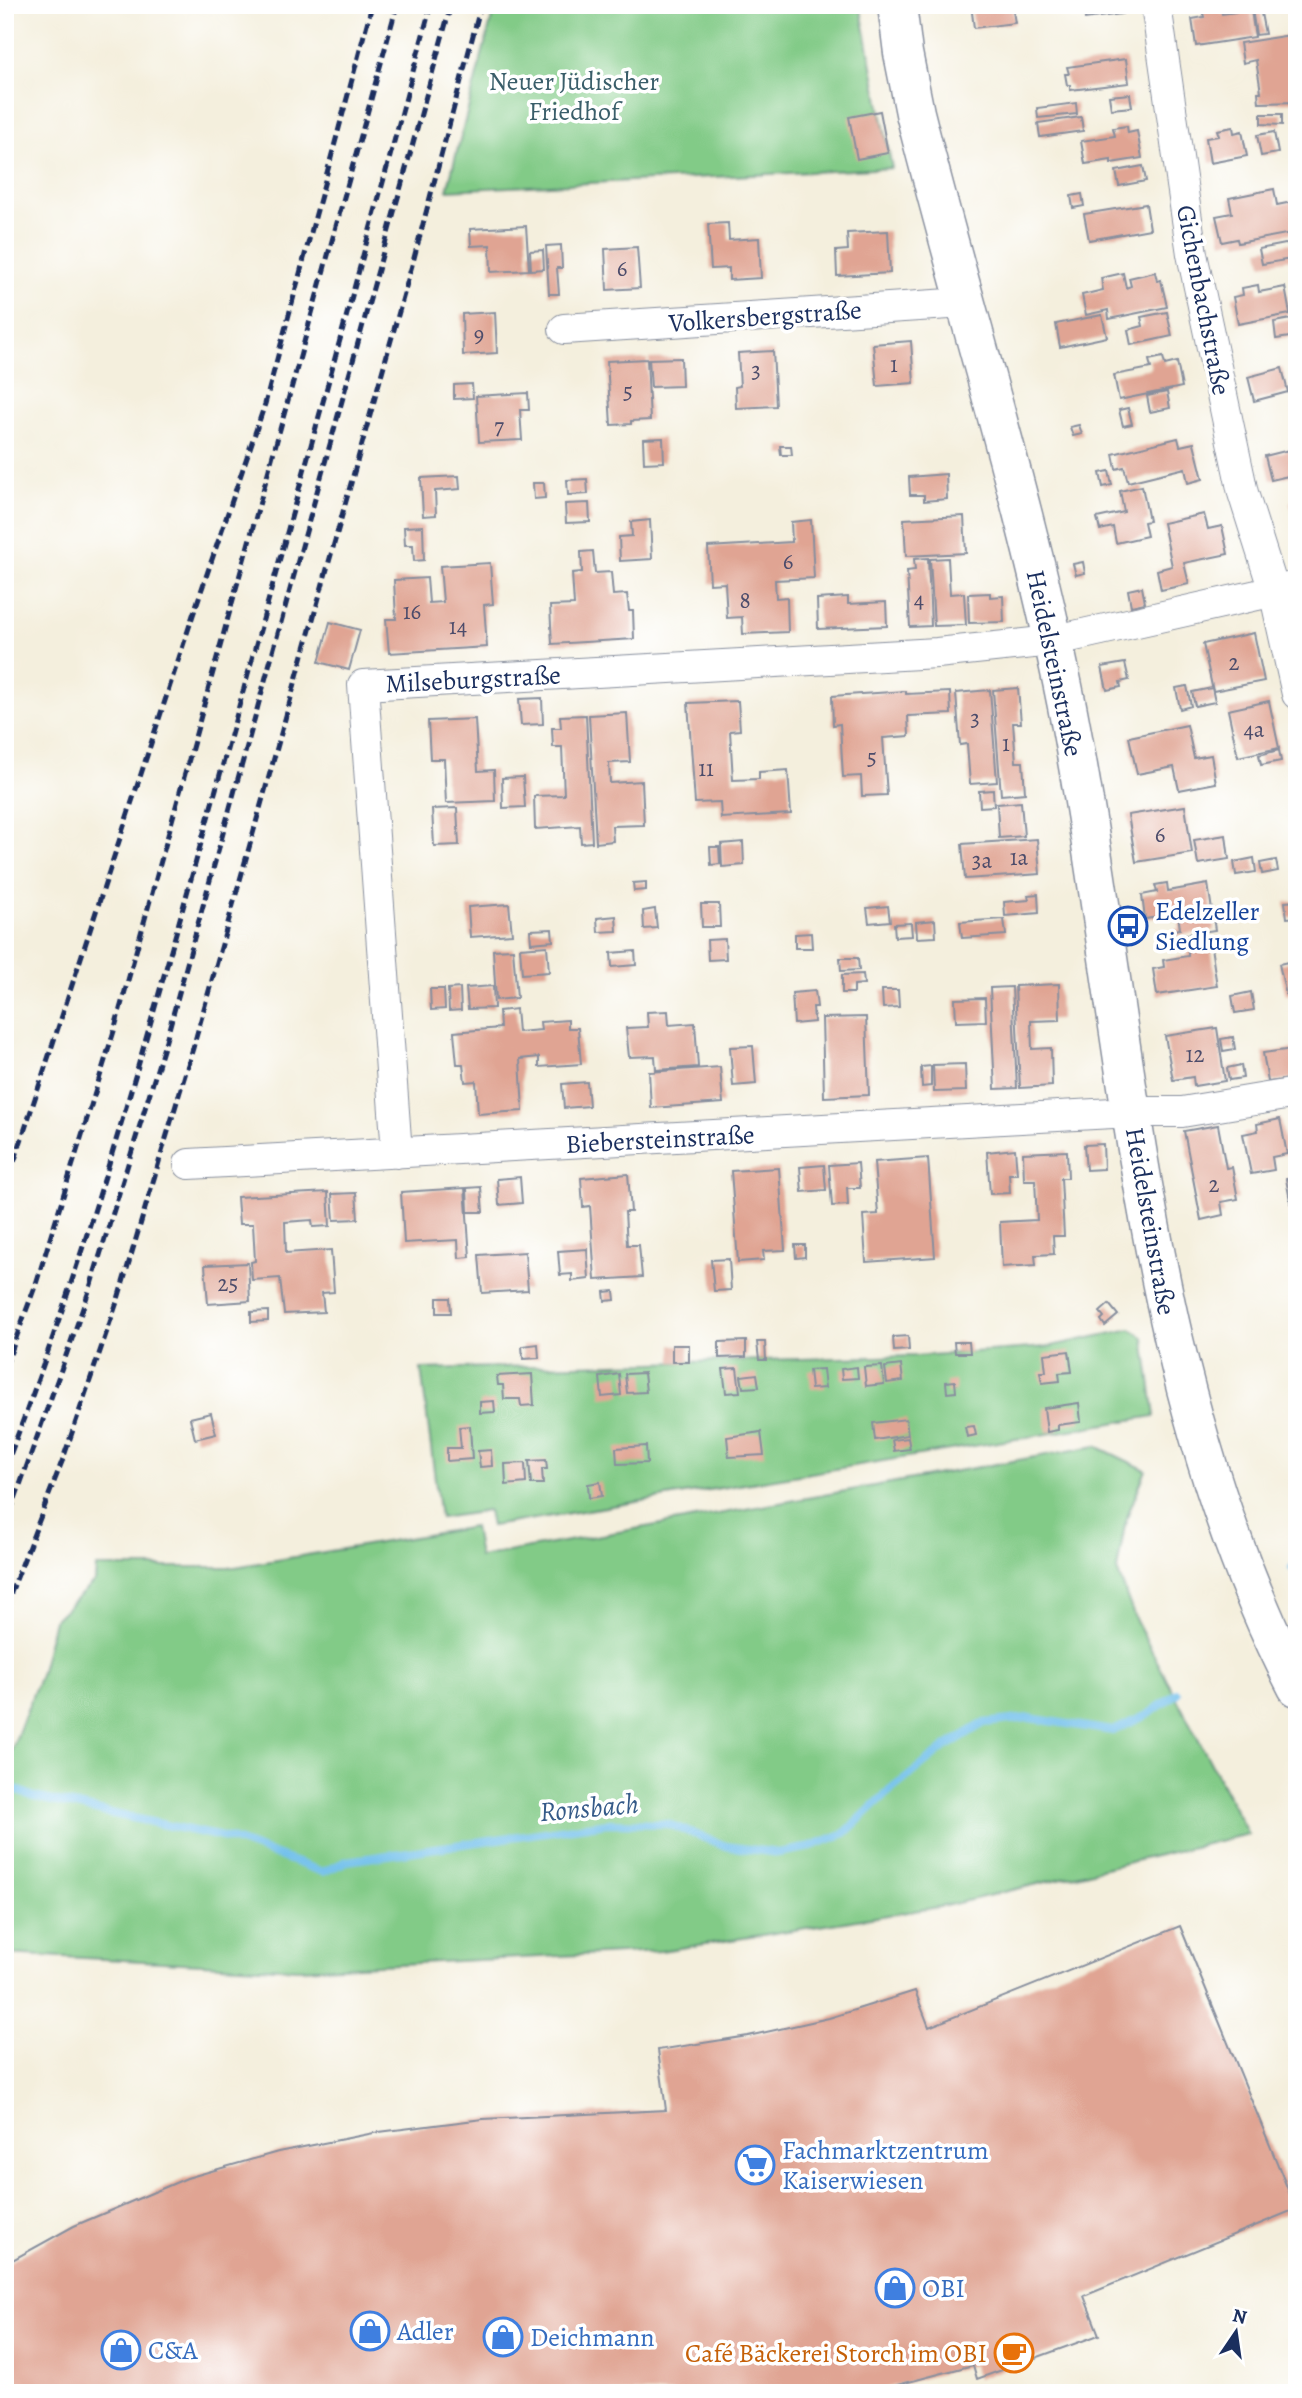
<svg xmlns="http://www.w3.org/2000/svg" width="1302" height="2398" font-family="Alegreya,serif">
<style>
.green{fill:#82cb87;stroke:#4e7d72;stroke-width:2}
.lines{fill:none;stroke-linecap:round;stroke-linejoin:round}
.stream{stroke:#70bfeb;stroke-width:8}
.building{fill:#e0a493}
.minor-casing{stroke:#888f9e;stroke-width:32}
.secondary-casing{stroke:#888f9e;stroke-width:41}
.minor{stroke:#fff;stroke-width:30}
.secondary{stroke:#fff;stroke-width:38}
.rail{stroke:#1b2f5e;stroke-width:5;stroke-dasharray:10 5;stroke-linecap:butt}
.labels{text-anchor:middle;stroke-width:7;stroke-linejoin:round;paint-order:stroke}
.number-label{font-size:23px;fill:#4c4c6b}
.park-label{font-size:26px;fill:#3a5e6a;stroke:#fff}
.street-label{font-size:26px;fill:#1b2f5e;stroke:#fff}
.transit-label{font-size:26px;fill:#164399;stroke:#fff;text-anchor:start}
.shop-label{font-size:26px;fill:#366cbe;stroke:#fff;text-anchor:start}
.food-label{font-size:26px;fill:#c56008;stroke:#fff;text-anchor:end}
.water-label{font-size:28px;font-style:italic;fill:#355a88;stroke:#fff}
</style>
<rect width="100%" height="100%" fill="#fff"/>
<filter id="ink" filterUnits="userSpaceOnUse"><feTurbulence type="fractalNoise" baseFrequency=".0143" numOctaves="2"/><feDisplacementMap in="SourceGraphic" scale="14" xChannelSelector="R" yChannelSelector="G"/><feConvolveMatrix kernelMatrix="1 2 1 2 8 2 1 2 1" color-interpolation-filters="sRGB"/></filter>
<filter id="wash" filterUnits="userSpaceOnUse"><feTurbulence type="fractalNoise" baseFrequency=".00686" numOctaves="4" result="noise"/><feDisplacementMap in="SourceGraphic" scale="28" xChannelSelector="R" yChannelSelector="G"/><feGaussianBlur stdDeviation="1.57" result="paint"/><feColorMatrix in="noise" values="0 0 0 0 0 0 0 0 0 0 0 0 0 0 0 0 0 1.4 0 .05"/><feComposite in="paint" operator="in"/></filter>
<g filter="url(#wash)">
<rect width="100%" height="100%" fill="#f4efdd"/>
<path class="green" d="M520 5H860L892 168 447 190 493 13 518 11Z
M1131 1329 1144 1338 1155 1416 491 1526 488 1511 440 1518 421 1369 915 1356 1047 1347Z
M1096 1446 1146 1470 1126 1519 1117 1570 1136 1621 1248 1834 945 1906 661 1951 298 1969 5 1954V1768L40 1675 54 1620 95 1581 96 1567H235L474 1527 479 1557Z"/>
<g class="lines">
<path class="stream" d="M1292 1568 1297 1563
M5 1785 34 1797 231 1839 323 1872 347 1861 607 1823 668 1824 726 1846 778 1853 806 1848 845 1833 885 1795 945 1747 984 1723 1029 1718 1113 1731 1149 1714 1177 1693"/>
</g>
<g id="blocks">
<path class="building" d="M971 5H1012L1015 23 974 28Z
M1083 5H1121L1122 14 1085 19Z
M1220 5 1222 14 1251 10 1255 37 1196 46 1192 19 1204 17 1202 8Z
M1260 8 1265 34 1256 35 1252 9Z
M1297 34V102L1259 103 1258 92H1261L1256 60 1243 63 1240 43Z
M1126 59 1129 83 1070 90V85H1067L1065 74H1069L1067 67Z
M1130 94 1132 107 1111 109 1109 96Z
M1076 103 1077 114 1038 118 1037 108Z
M880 111 888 153 857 159 849 117Z
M1261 114H1282V125L1261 124Z
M1081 117 1083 131 1040 137 1038 123Z
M1127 126 1128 133 1137 131 1142 158 1111 163V160L1085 164 1081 141 1115 136 1113 128Z
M1233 127 1234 133 1242 131 1247 156 1210 163 1206 138 1219 136 1217 130Z
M1274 132 1278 153 1261 156 1257 135Z
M1143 166 1146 181 1119 186 1116 171Z
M1274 189 1277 205 1297 201V232L1238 243 1237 239 1222 242 1216 216 1232 213 1229 198Z
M1082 194 1084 206 1073 208 1071 196Z
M1146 204 1150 229 1089 240 1084 214Z
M728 223 729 240 759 238 761 278 729 280V268L711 269 708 224Z
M526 226 529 270 491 272 490 245 471 246 470 229Z
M888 231 890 273 837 276 836 251 848 250 847 233Z
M1296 242 1297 258 1262 264 1259 249Z
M561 245 562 268H557L559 294H549L546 246Z
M637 247 640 288 607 290 605 249Z
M543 250 544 269 531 270 530 251Z
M1155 272 1157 281 1161 280 1167 307 1109 319 1108 310 1086 315 1082 295 1103 290 1101 278 1123 273 1126 288 1131 286 1129 278Z
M1258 285 1259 292 1285 287 1290 314 1238 324 1233 297 1243 295 1242 288Z
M495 312 497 353 463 355 462 314Z
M1167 312 1172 336 1131 345 1128 330 1143 326 1141 317Z
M1102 315 1107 337 1060 347 1056 324Z
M1291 319 1293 326 1297 325V336L1276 339 1274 322Z
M911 341 914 383 877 386 873 344Z
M773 351 776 406 736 408 735 387 740 386 738 353Z
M1163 357 1165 365 1177 362 1182 387 1119 400 1114 375 1151 368 1149 360Z
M681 358 682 386 651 387 649 359Z
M647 359 650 420 631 421V424L611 425 607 361Z
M1282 368 1288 392 1254 401 1248 377Z
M472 384 473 398 454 399V385Z
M1167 392 1170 408 1150 412 1147 396Z
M528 393 529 410H520L522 440 479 442 476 396Z
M1128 408 1132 424 1123 426 1119 410Z
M1079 425 1082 434 1073 436 1070 427Z
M663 438 664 462 644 463 643 439Z
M1178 438 1180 446 1194 443 1203 479 1188 483 1185 468 1128 482 1124 467 1116 469 1113 454Z
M780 446H791L792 455H781Z
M1297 448V474L1271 480 1265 456Z
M1109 471 1112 485 1103 487 1100 473Z
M946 474 947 499 924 501V495H910L909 477Z
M459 476 460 489 435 491 436 515 423 516 421 478Z
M587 479 588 494 568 495 567 480Z
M533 483H544L545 498 534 499Z
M1142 486 1149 521 1144 522 1147 536 1116 543 1113 527 1100 530 1097 518 1124 512 1120 491Z
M1297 500V524H1296L1290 502Z
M589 503 590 522 566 523 565 504Z
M1204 514 1208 529 1222 526 1228 554 1184 563 1189 584 1161 590 1157 570 1172 566 1163 523Z
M964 516 966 553 906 556 904 519Z
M650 520 652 559 620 561 619 537 632 536 631 522Z
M811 520 814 578 775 580 776 598 787 597 788 632 743 634 742 617 727 618 725 583 710 584 708 547 792 542 791 522Z
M423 526 424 560 414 561 413 545H405L404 527Z
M593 551 595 573 611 572 613 595 627 594 629 611H633L634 639 552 644 550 606 574 605 572 573 582 572 581 552Z
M928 558 931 626 910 627 907 571 915 570 914 559Z
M948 558 950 594 964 593 966 625 934 626 930 559Z
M1083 562 1085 573 1076 575 1073 564Z
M490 563 493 604 484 605 487 647 389 653 386 619H396L394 580 427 578 429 603 443 602 440 566Z
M1142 587 1145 603 1131 606 1128 590Z
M990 593V597L1003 596 1004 622 969 623 968 594Z
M848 597V604L886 602 887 626 818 629 817 599Z
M330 622 360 630 349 670 319 662Z
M1254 633 1264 681 1213 691 1203 644Z
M1125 663 1129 680 1120 682 1121 687 1107 690 1102 667Z
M1187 686 1191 706 1180 709 1176 688Z
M1018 688 1021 723H1013L1016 762H1023L1025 793 1001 795 993 690Z
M1212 688 1215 702 1195 706 1192 692Z
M990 690 997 782 970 784 967 744 960 745 956 693Z
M906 691V694L950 692 951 714 908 716 909 736 883 738 887 795 862 796 861 776 843 777 840 724 833 725 832 696Z
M542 698 543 724 521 725 519 699Z
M738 701 740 730 730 731 733 780 759 779V772L788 770 791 814 721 818 720 802 695 803 688 703Z
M1269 701 1279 748 1238 757 1228 710Z
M627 713 630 762 609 763 610 783 642 781 644 825 612 826 613 841 596 843 589 715Z
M586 715 592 842 581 843 580 826 535 829 534 796 564 795 562 747H553L552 728H561L560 716Z
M475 719 478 771 494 770 495 801 446 803 444 759H430L428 721Z
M1187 725 1194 758 1211 755 1216 783 1179 790 1174 767 1137 774 1129 737Z
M1279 750 1281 761 1261 765 1259 755Z
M523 777 525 807 503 808 502 778Z
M993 790 994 806 980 807 979 791Z
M1021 802 1024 836 999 838 997 804Z
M1185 806 1192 853 1136 862 1128 815Z
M457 808 459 845 434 846 432 809Z
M1226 835 1229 859 1198 864 1194 840Z
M1037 839 1040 874 965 879 962 844Z
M743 842 744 865 722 867 721 844Z
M710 847H719L720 864 711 865Z
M1254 858 1256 872 1236 875 1234 862Z
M1276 860 1278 871 1262 874 1260 863Z
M646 882V890L634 891 633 883Z
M1167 883 1168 891 1208 884 1215 930 1175 936 1173 930 1180 929 1178 914 1145 919 1142 895 1157 892 1155 885Z
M1038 894 1039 913 1005 916 1004 902 1029 900 1028 895Z
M1297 901V917L1287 918 1285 902Z
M509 904 512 934 470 937 468 907Z
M701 904H719L720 927H702Z
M888 906 890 921 869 923 867 908Z
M655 909 657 928 644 929 643 911Z
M616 916 617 931 598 932 597 918Z
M1004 919 1006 935 962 938 960 922Z
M935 920 936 937 917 938 916 922Z
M911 923 912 936 895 937 894 924Z
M552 929 553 941 531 943 530 930Z
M811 933 812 948H795V934Z
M725 939 726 959 708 960 707 940Z
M547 946 549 972 522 974 520 948Z
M1211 947 1217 986 1157 995 1153 969 1164 967 1163 960 1188 956V951Z
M513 949 517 998 496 1000 493 950Z
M635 951 636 965 612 967 611 953Z
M840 958H858L859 970 841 971Z
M1297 960V992L1286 995 1279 964Z
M863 974 864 984 854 985V993H842V975Z
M1059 984 1060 1020 1031 1021 1032 1049 1051 1048 1052 1086 1020 1088 1015 986Z
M493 986 494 1008 468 1009 466 988Z
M1012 987 1017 1088 995 1089 990 988Z
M460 988 461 1010 449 1011 448 989Z
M430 989H444L445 1009 431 1010Z
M882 990H898L899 1007 883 1008Z
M815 991 817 1007H813L814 1022 794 1024 792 993Z
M1251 992 1254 1010 1235 1013 1232 996Z
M985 998 986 1021 956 1022 955 999Z
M516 1009 518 1032 541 1030 540 1022 568 1020V1028H578L581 1064 539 1067V1057L520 1059 523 1111 478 1114 476 1081 465 1082 463 1064H457L454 1032 500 1028 499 1011Z
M668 1011 669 1025 695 1023 698 1067 656 1070 655 1056 629 1057 626 1028 648 1027 647 1012Z
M866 1017 869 1095 824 1097 822 1018Z
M1217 1028 1225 1081 1194 1086 1193 1077 1173 1080 1165 1036Z
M1233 1037 1235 1049 1223 1051 1221 1039Z
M753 1046 756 1084 733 1086 730 1047Z
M1293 1049 1294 1053 1297 1052V1078L1268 1082 1263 1053Z
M965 1064 966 1091 934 1092 933 1065Z
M1241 1065 1243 1078 1229 1080 1227 1068Z
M931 1066V1086L922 1087 921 1067Z
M720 1067 723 1103 651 1108 649 1072Z
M587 1082 589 1106 564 1108 562 1084Z
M1280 1119 1287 1154 1272 1157 1274 1170 1251 1174 1243 1134 1258 1131 1257 1124Z
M1218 1125 1226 1168 1232 1167 1238 1199 1221 1202 1223 1215 1201 1220 1184 1131Z
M1103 1144 1104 1169 1086 1170 1084 1145Z
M1015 1149 1017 1174H1009L1010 1193 990 1194 987 1152Z
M1067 1151 1068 1178H1061L1064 1236H1053L1054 1254 1035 1255 1036 1265 1002 1267 1000 1222 1037 1220 1035 1180H1024L1023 1153Z
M928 1158 935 1257 866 1262 863 1215 878 1214 874 1162Z
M858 1163 860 1188H847L848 1205 832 1206 829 1165Z
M824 1165 826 1190 802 1192 800 1167Z
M779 1168 785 1250 763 1251 764 1260 738 1262 731 1171Z
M628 1174 631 1212H625L627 1245H639L642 1277 595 1280 590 1206 583 1207 581 1178Z
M520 1177 522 1203 499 1205 497 1179Z
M1297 1177V1215L1293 1216 1286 1179Z
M481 1187 483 1212H468L467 1188Z
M465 1188 470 1257 459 1258 458 1240 404 1243 401 1192Z
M328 1192 330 1226 313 1227 312 1220 285 1222 286 1253 331 1250 334 1292 322 1293 324 1312 284 1314 280 1278 252 1280 251 1262 255 1261 253 1224H239L237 1197Z
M356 1193 358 1219 334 1220 332 1194Z
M795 1245H805V1257L796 1258Z
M587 1249 589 1279 572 1281V1274L560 1275 558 1251Z
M525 1252 528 1290 482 1293 479 1255Z
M729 1259 731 1290 714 1291 711 1260Z
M248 1263 250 1301 208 1304 205 1265Z
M614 1291 615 1300 605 1301 604 1292Z
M437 1298H450L451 1313H437Z
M1109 1304 1118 1315 1105 1326 1101 1320 1104 1317 1100 1312Z
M268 1311V1321L251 1322V1312Z
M908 1336 909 1350 894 1351 893 1337Z
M746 1341V1357L719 1358V1342Z
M757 1342H765L766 1360H759Z
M954 1342H969L970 1353H955Z
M538 1344 539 1358 523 1359 522 1346Z
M672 1345H689V1362H672Z
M1069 1351 1072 1372 1059 1373 1060 1381 1042 1383 1040 1372H1046L1044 1354Z
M901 1365 903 1381 887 1383 885 1367Z
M882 1366 884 1384 866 1386 864 1367Z
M857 1367 858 1378 842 1379 841 1369Z
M737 1368 740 1392 726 1393 723 1369Z
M823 1369 825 1388 811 1389 809 1370Z
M644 1373 646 1392 627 1393 625 1374Z
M532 1374 534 1405 521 1406 520 1399H504L503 1385H498L497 1376Z
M619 1374 621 1395 602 1397 600 1377Z
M757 1374 759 1387 743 1388 741 1376Z
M955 1381 956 1392 947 1393 946 1382Z
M494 1401 495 1412 480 1413V1402Z
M1079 1403 1081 1422 1058 1425V1430L1047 1432 1044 1408Z
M211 1413 216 1434 195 1439 190 1418Z
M906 1419 908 1435 875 1440 873 1423Z
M470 1426 472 1459 447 1461V1448H461L459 1427Z
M974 1426 976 1435 967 1437 965 1427Z
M761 1432 764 1455 729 1457 727 1437Z
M908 1438 910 1449 894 1451 892 1440Z
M646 1446 647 1463 617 1464 616 1448Z
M491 1450 492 1466 480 1467 478 1451Z
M546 1460 547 1469H542L543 1484H531L529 1461Z
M525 1463 526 1483 506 1485 505 1464Z
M600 1482 602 1496 589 1498 588 1484Z
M1180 1926 1296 2209 1084 2296 1099 2335 977 2379 973 2365 867 2393H5V2264L74 2226 187 2178 278 2152 379 2132 483 2119 666 2110 658 2050 748 2036 829 2018 915 1991 929 2027Z"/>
</g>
</g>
<g filter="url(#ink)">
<use href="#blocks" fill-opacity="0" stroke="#888f9e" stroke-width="2"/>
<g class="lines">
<defs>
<path id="minor" d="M1156 5 1192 254 1243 493 1274 591 1297 694
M564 329 965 303
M397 1153 363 685 937 653 1052 641 1297 586
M189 1164 1131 1112H1182L1297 1093"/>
<path id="secondary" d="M897 5 903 53 915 113C965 311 1027 506 1067 706 1131 1037 1139 1382 1297 1687"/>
</defs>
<use href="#minor" class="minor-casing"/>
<use href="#secondary" class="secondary-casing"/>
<use href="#minor" class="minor"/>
<use href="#secondary" class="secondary"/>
<path class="rail" d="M5 1190 193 615 265 404 372 5
M5 1368 36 1284 114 1031 397 5
M5 1468C86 1259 146 1041 206 825 282 552 357 279 431 5
M5 1527 89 1291 166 1040 451 5
M5 1608 63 1459 118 1299 193 1048 414 258 481 5"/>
</g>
</g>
<defs>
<symbol id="bus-ring" viewBox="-11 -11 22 22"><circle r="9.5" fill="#fff" stroke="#1a4fb4" stroke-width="1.5"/><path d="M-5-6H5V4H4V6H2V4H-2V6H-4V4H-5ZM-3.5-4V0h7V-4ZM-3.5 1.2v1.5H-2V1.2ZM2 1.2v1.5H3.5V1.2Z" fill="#1a4fb4"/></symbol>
<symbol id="supermarket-ring" viewBox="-11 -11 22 22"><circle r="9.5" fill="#fff" stroke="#3f7fe0" stroke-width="1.5"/><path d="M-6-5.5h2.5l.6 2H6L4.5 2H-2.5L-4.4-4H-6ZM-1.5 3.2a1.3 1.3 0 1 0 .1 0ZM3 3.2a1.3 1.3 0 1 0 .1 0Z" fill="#3f7fe0"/></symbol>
<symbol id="shop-ring" viewBox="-11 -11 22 22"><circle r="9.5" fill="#fff" stroke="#3f7fe0" stroke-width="1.5"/><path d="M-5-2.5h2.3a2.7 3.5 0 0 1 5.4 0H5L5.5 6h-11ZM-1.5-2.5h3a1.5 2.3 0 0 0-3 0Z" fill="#3f7fe0"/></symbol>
<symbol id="cafe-ring" viewBox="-11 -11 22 22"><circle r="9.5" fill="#fff" stroke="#e8710a" stroke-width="1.5"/><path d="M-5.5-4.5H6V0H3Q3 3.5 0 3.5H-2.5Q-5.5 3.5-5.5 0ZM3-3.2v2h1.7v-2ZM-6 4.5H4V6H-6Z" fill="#e8710a"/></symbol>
</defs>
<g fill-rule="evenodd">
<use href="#bus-ring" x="1106" y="904" width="44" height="44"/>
<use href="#supermarket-ring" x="733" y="2143" width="44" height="44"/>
<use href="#shop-ring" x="873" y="2266" width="44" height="44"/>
<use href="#shop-ring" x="348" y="2309" width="44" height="44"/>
<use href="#shop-ring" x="481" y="2315" width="44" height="44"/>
<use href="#shop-ring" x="99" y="2328" width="44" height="44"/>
<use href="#cafe-ring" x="992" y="2331" width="44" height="44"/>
</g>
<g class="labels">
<g class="number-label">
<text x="622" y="276">6</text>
<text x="479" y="342">9</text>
<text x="894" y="372">1</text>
<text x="756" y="378">3</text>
<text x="628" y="399">5</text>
<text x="499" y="434">7</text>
<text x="788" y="569">6</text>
<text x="919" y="607">4</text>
<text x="745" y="608">8</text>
<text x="412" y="619">16</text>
<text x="458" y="634">14</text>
<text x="1234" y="670">2</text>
<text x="975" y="726">3</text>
<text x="1254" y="737">4a</text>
<text x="1006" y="751">1</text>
<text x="872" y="765">5</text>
<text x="706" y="776">11</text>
<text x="1160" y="842">6</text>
<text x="1019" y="865">1a</text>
<text x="982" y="868">3a</text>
<text x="1195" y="1062">12</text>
<text x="1214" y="1192">2</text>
<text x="228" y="1291">25</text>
</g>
<g class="park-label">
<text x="574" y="90">Neuer Jüdischer<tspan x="574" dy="30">Friedhof</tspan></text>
</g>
<g class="street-label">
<text transform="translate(1204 300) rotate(79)" y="9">Gichenbachstraße</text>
<text transform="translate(765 316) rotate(-4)" y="9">Volkersbergstraße</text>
<text transform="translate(1055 663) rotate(78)" y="9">Heidelsteinstraße</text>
<text transform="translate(473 679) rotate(-3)" y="9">Milseburgstraße</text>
<text transform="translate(660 1139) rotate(-3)" y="9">Biebersteinstraße</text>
<text transform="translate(1151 1221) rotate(80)" y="9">Heidelsteinstraße</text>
</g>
<g class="transit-label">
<text x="1155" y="920">Edelzeller<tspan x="1155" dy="30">Siedlung</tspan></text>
</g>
<g class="shop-label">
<text x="782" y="2159">Fachmarktzentrum<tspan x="782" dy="30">Kaiserwiesen</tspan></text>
<text x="922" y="2297">OBI</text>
<text x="397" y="2340">Adler</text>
<text x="530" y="2346">Deichmann</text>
<text x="148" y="2359">C&amp;A</text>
</g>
<g class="food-label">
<text x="987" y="2362">Café Bäckerei Storch im OBI</text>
</g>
<g class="water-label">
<text transform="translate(589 1807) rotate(-5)" y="10">Ronsbach</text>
</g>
</g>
<rect width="1302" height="2398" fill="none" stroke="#fff" stroke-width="28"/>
<g transform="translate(1236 2332) rotate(13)" stroke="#ffffff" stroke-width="5" paint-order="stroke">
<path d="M0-5L12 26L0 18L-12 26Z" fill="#1b2f5e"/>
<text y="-10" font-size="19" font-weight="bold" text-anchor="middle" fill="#1b2f5e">N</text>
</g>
</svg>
